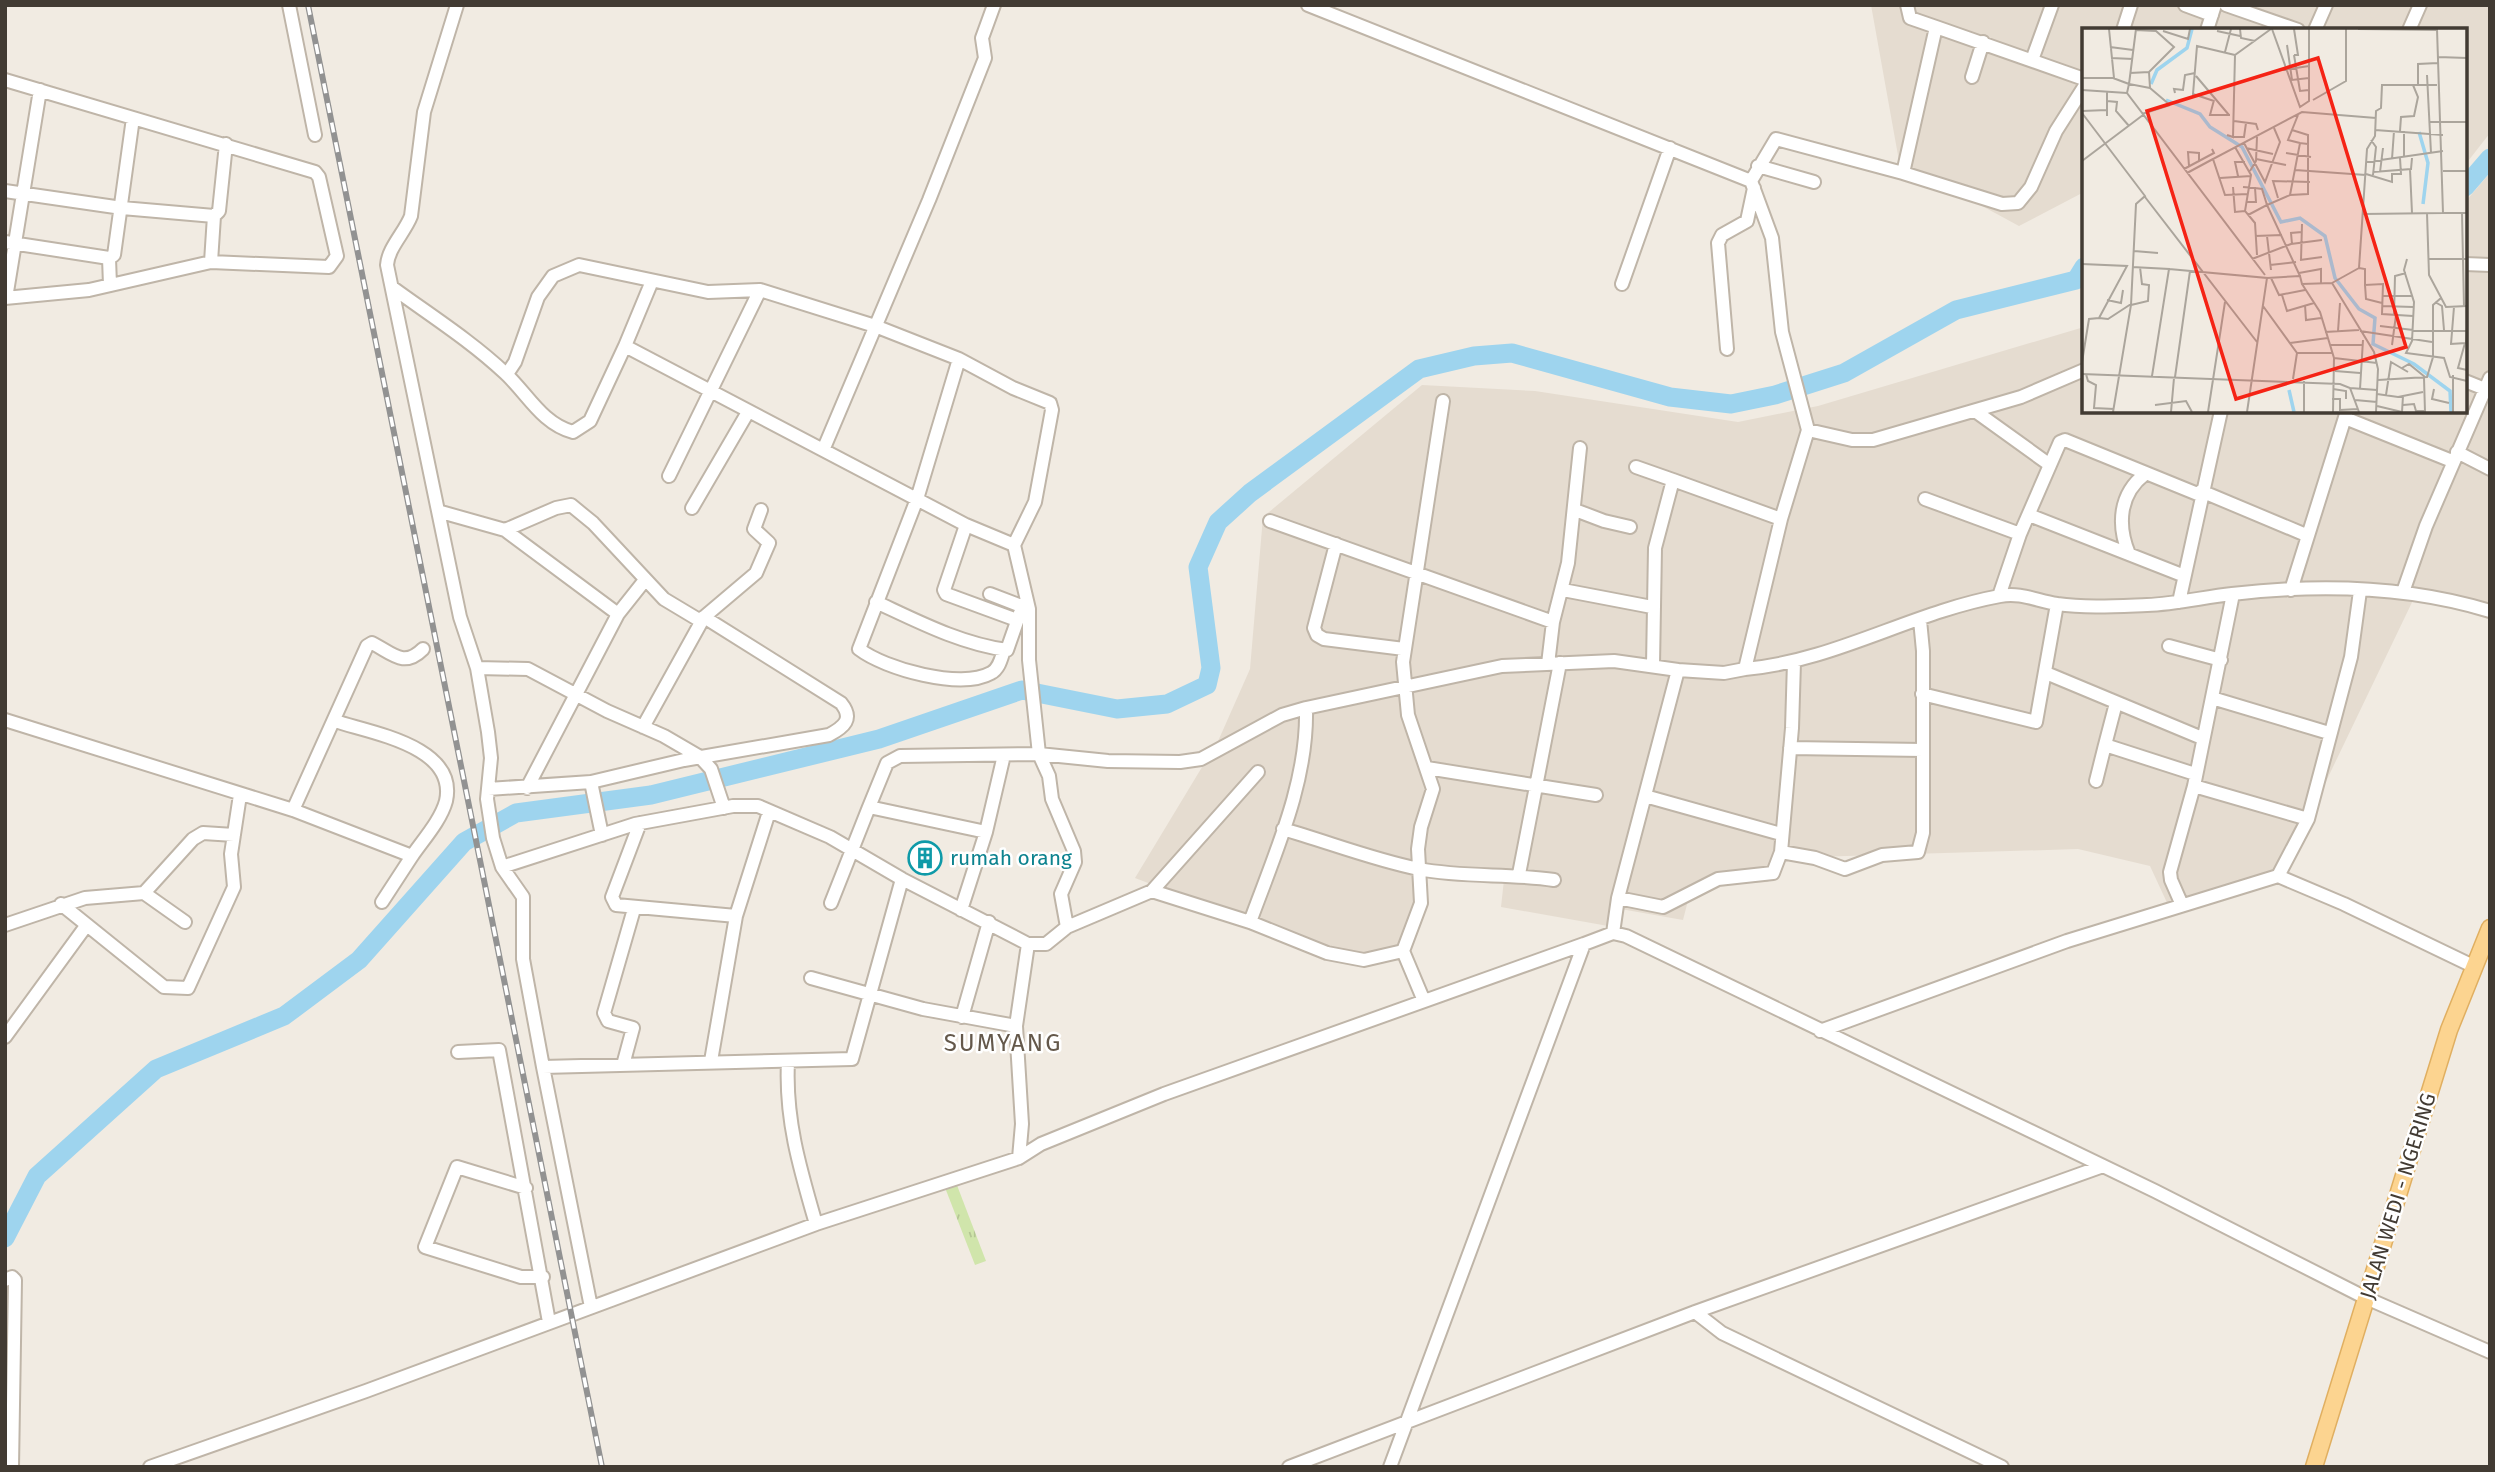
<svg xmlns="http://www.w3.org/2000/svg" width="2495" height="1472" font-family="'Fira Sans',sans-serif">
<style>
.residential{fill:#e5dcd0}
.grass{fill:url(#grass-tufts)}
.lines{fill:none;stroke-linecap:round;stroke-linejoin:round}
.river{stroke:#9ed4ee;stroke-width:19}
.minor-casing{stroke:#bfb5a8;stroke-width:16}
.major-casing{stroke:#e0af61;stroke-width:19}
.minor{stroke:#fff;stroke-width:12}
.major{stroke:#fcd490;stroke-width:16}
.rail-casing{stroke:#929292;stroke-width:6}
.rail{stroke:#fff;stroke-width:3.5;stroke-dasharray:10;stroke-linecap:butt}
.labels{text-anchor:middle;stroke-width:5;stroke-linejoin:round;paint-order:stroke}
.culture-label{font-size:21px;fill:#0d838f;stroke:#fff;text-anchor:start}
.street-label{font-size:21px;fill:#423b33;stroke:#fff}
.quarter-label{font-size:24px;letter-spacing:2px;fill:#64584a;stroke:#fff}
.inset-river{fill:none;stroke:#9ed4ee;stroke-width:3.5}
.inset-road{fill:none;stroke:#aba59c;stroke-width:2}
.view{fill:#f52315;fill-opacity:0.15;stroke:#f52315;stroke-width:3.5}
.inset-edge{fill:none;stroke:#423b33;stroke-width:3.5}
</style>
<defs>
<pattern id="grass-tufts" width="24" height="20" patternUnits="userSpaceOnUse" patternTransform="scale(1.75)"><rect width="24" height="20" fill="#d0e5ab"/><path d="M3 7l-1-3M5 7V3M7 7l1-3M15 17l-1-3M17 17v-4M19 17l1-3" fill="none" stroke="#b4c594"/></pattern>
</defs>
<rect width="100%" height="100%" fill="#f1ebe2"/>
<path class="residential" d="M1871 5H2490V133L2465 165V30H2084V192L2019 226 1899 161Z
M2490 173V608L2416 594 2284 869 2169 907 2150 866 2078 849 1782 858 1768 882 1692 885 1683 920 1615 908 1608 926 1501 907 1504 880 1419 869 1417 907 1399 953 1340 956 1135 878 1219 739 1250 669 1263 517 1422 385 1535 391 1738 422 1818 406 2084 327V411H2465V202Z"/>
<path class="grass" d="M955 1180 986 1261 975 1265 944 1185Z"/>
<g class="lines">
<path class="river" d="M2465 187 2490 158
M5 1238 37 1176 156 1069 284 1016 359 960 464 842 516 813 651 795 879 739 1022 690 1117 709 1167 704 1207 685 1211 668 1198 567 1218 522 1250 493 1419 369 1474 356 1512 353 1670 397 1731 404 1775 395 1844 373 1956 310 2076 280 2084 267"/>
<defs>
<path id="minor" d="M289 5 315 135
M457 5 424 112 411 216C405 232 388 248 387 265L460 617 477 668 488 732 491 758 487 799 493 838 502 867 523 897V959L543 1067 852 1059 902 879
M1308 5 1751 181 1772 238 1782 332 1808 430
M1907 5 1910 18 1936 27
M2185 5 2212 15
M2226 5 2298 30
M2123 30 2131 5
M2207 30 2215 5
M2315 30 2326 5
M2409 30 2420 5
M2032 60 2052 5
M1972 77 1983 42
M5 80 315 172 319 177 337 256 329 267 211 262 89 290 5 298
M1758 166 1814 182
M1903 173 2002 204 2018 203 2031 187 2056 131 2084 87
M1751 181 1776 139 1903 173 1936 27 2084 79
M5 191 122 208 214 216 219 211 226 144
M5 242 109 258 114 255 133 118
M109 258 110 285
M211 262 214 216
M2465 264 2490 265
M652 281 625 346 966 525 1014 545
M1622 284 1670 148
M393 288C430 315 471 341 505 373 527 393 542 424 573 432L590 421 625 346
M6 298 40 90
M1727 349 1718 243 1722 235 1747 221 1754 188
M959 359 917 499 859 649C885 669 961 690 991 673 999 669 1001 659 1004 650
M507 374 515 362 538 297 553 276 579 265 708 292 760 290 875 326 959 359 1013 388 1050 403 1052 410 1035 502 1014 545 1029 609V660L1039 754 1108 761 1180 762 1201 759 1282 715 1306 708 1502 666 1614 661 1678 670
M2465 381 2490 391
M1975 411 2050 465 2060 442 2065 440 2200 495
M2345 418 2452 461
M824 448 929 200 985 58 982 38 994 5
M2457 452 2490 469
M1636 467 1673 480
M669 476 760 290
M2201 491 2306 535
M1925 499 2020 534
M692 508 748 412
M1575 510 1604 521 1630 527
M441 512 505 530 556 508 571 505 593 523 664 599 699 620 704 617 841 703C854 719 844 727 829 735L684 760 591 782 488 789
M2029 515 2182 575
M1270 521 1553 622
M966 525 944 590 946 594 1017 620
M505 530 618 614
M1336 544 1314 628 1317 635 1324 639 1404 649
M2129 554C2117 525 2119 494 2145 474
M1563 590 1652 607
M2291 590 2347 411
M2403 592 2426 526 2490 378
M990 594 1029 609
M1999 596 2020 534 2050 465
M876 602C917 621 961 644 1007 650L1020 613 1029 610
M2179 602 2221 411
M2169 646 2221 660
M1548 664 1553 622 1568 563 1580 448
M1653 665 1655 548 1673 480 1781 519
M477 668 528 669 607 711 664 736 700 757 711 769 724 808
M1745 669C1835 661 1912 612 2000 596 2021 592 2037 601 2057 604 2086 608 2118 606 2147 605 2176 604 2204 597 2232 594 2317 584 2408 586 2490 611
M2046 673 2202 738
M1922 694 2036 722 2057 604
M2212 698 2329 733
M5 720 293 810 412 856 382 902
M335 721C371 733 458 746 446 801 441 820 423 840 412 856
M643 727 704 617 756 573 769 543 754 529 761 510
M2105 745 2116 703
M1790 748 1923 750
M1427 768 1596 795
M2096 781 2105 745 2195 774
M591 782 602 835
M2194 786 2308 819
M527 788 618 614 645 580
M1645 796 1781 834
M869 807 887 763 900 756 1039 754 1049 776 1052 799 1074 851 1075 862 1061 894 1067 927
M293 810 367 646 372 643C393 654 404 668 423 649
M640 823 612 897 616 905 736 916
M1283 829C1328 842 1374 860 1419 869 1464 878 1510 873 1554 880
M986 832 1004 755
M1781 852 1815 858 1845 869 1882 855 1918 852 1923 833V651L1920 620
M502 867 635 824 733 806H758L830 837 902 879 1028 944H1046L1067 927 1152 891 1250 922 1327 953 1364 960 1403 951
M1519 874 1560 663
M2278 876 2308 819 2351 657 2360 591
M1152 891 1258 772
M144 893 185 922
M1618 898 1663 907 1718 879 1773 873 1781 852 1792 728 1794 662
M831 903 869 807 986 832 961 910
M61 904 164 987 188 988 234 887 231 854 240 795
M2182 905 2171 880 2170 872 2194 786 2233 594
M1250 922C1275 853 1308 782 1306 708
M5 925 85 898 144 893 193 839 203 833 234 835
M1613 933 1618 898 1678 670 1724 673 1745 669 1781 519 1808 430 1852 440H1873L2021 397 2084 370
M811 978 923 1009 1016 1026 1028 944
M1424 1001 1403 951 1421 903 1418 849 1421 827 1433 789 1408 715 1403 662 1443 401
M962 1017 989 922
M1016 1026 1022 1124 1019 1158
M1820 1031 2067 941 2278 876 2344 904 2475 967
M5 1037 86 926
M458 1052 499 1050 549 1322
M711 1061 736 916 769 812
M788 1062C785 1119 800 1169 816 1224
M623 1065 633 1028 608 1021 604 1013 634 909
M543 1067 591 1307
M526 1188 457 1167 425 1247 521 1277H543
M5 1280 12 1277 15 1280 12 1467
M1695 1312 1722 1333 2002 1467
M150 1467 366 1391 816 1224 1019 1158 1041 1144 1164 1094 1584 944
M1289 1467 1695 1312 2103 1166
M1390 1467 1584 944 1613 933 1626 936 2155 1191 2366 1298 2490 1352"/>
<path id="major" d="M2314 1467 2449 1030 2490 928"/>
</defs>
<use href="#minor" class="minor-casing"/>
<use href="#major" class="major-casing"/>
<use href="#minor" class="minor"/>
<use href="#major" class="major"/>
<defs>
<path id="rail" d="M308 5 602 1467"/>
</defs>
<use href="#rail" class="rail-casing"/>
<use href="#rail" class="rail"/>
</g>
<defs>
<symbol id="building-ring" viewBox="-11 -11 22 22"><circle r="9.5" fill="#fff" stroke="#0f9aa8" stroke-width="1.5"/><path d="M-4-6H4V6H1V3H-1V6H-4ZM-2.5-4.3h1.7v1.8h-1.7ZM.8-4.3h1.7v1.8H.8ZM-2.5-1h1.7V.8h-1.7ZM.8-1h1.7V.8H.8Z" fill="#0f9aa8"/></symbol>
</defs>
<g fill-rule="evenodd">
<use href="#building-ring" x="906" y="839" width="38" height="38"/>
</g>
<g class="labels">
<g class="culture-label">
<text x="950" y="865">rumah orang</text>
</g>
<g class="street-label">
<text transform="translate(2398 1196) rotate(-73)" y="7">JALAN WEDI - NGERING</text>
</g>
<g class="quarter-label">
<text x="1003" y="1051">SUMYANG</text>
</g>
</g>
<g transform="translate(2082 28)">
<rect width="385" height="385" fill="#f1ebe2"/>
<path class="inset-river" d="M69 56 75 42 105 20 110 1M84 72 118 86 128 99 160 119 199 194 218 190 243 208 253 250 277 281 293 290 291 316 332 336 368 363 369 384M337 104 346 135 341 176M207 362 212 384"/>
<path class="inset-road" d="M27 1 32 50M54 1 47 56 68 60 67 44M158 1 159 10 173 13M190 1 218 79 227 73V1M212 1 216 27H212M276 1 356 2M355 1 361 185H385M81 3 106 11 108 1M135 3 158 8M205 17 210 52 227 50M28 19 51 22M143 24 149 1M212 27 218 63 227 62M356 29 385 30M29 30 51 31M201 42 227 38M48 45 67 44 92 19 74 3 53 2M345 47 349 125M114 48 147 87M0 50H31L47 56 45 65 183 247M336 57V36L356 35M68 60 88 77M0 62 45 65M25 64V88M93 65 92 61 101 62 103 47 113 45M132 72 128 87H148M231 72 264 53V1M25 73 35 74 34 83 47 98M132 73 111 66 115 18 153 27M0 83 25 82M0 85 63 168 54 176 49 277 31 384M60 86 88 77M216 87 206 112 218 115M152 93 174 96 176 102M348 94H385M210 102 226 107V166L208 167 185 177 218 248M293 102 361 107M318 103 319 89 332 88 336 69 331 57M322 103V129M145 107 151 109 153 27 189 1M151 109H162L164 95M289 112 294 119 291 147M162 115 183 154 198 114 192 100M153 119 169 147 163 183 173 195 175 227M164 120 191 126M204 125 229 129M174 131 204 137M310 131 312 103M0 133 61 87M285 134 361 123M107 138 106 124 117 125V133M102 141 132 125 130 121M328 141 330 185M213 142 284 147M168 143 174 133 175 109M361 143H385M291 144 329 141 330 130M298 144 301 120M105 145 131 131M284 146 310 154V146H319L318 130M156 148 153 134H163M138 150 169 148M151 159 153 184 163 183M161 159 173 160 174 174H164M166 166 143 167 131 131 220 84 294 90M208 167 218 115 226 116M63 169 175 314M196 170 191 153 228 154M345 185 347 247 364 279 385 278M380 185 382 279M281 186 361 185M166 187 185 177 180 161 173 160M173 208 200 207M185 208 189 242M210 216 209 205 220 204M52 223 76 225M170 231 209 216 240 212M325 231 322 242 332 274 330 313 324 325 362 330 368 349 385 353M346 231H385M218 232 240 229M219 232 220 196M0 236 45 238 17 290 7 291 0 334M188 237 214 234M50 239 87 241 70 348M277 240 283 241V257L301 256 300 286 331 288M87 241 185 250 165 384M217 245 239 241V255M185 250 218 248 220 256 250 255 292 324 296 341 294 384M189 250 197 267 223 262M250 255 277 240 285 121 293 108 294 83 299 80 300 57H355M220 256 238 284 252 330 251 384M283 257 284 271 300 275M200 267 205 283 232 275M301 268H331M25 272 39 275 41 262M353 274 360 278 362 302M49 277 66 273 67 257 60 256 58 239M223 277 224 292 239 290M181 278 215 325 211 351M300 278 331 279M312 287 313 248 324 245M17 290 26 291 49 276M298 298 331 302M256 303 258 275M278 303 350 314M331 303H385M243 304 277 302M208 315 246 310M383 315 376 340 385 342M368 316 384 315 385 300M369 316 372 279M249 317H281M310 317 314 287M215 325H251M252 330 295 335M320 340 327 336 343 349M253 343 278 345M0 346 258 356 268 360 277 384M4 346 6 353 14 357 12 380 32 381M371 347V384M93 349 108 243M342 350 343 384M296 352 345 349 351 329V277L359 270M268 360 295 362M251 361 264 363V371M278 361 281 312M352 361 350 371 367 375M295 366 316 369 341 364M304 367 309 334 326 344M250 371H258V382L276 381M273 372 295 374M73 377 104 373 110 384M321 377 332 376 334 383H343M295 378 320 384 321 368M89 384 92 350M126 384 143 274M222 384V353"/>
<path class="view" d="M236 30 324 319 154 371 65 83Z"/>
<rect width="385" height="385" class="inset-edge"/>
</g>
<rect width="2495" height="1472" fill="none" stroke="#423b33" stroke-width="14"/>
</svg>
